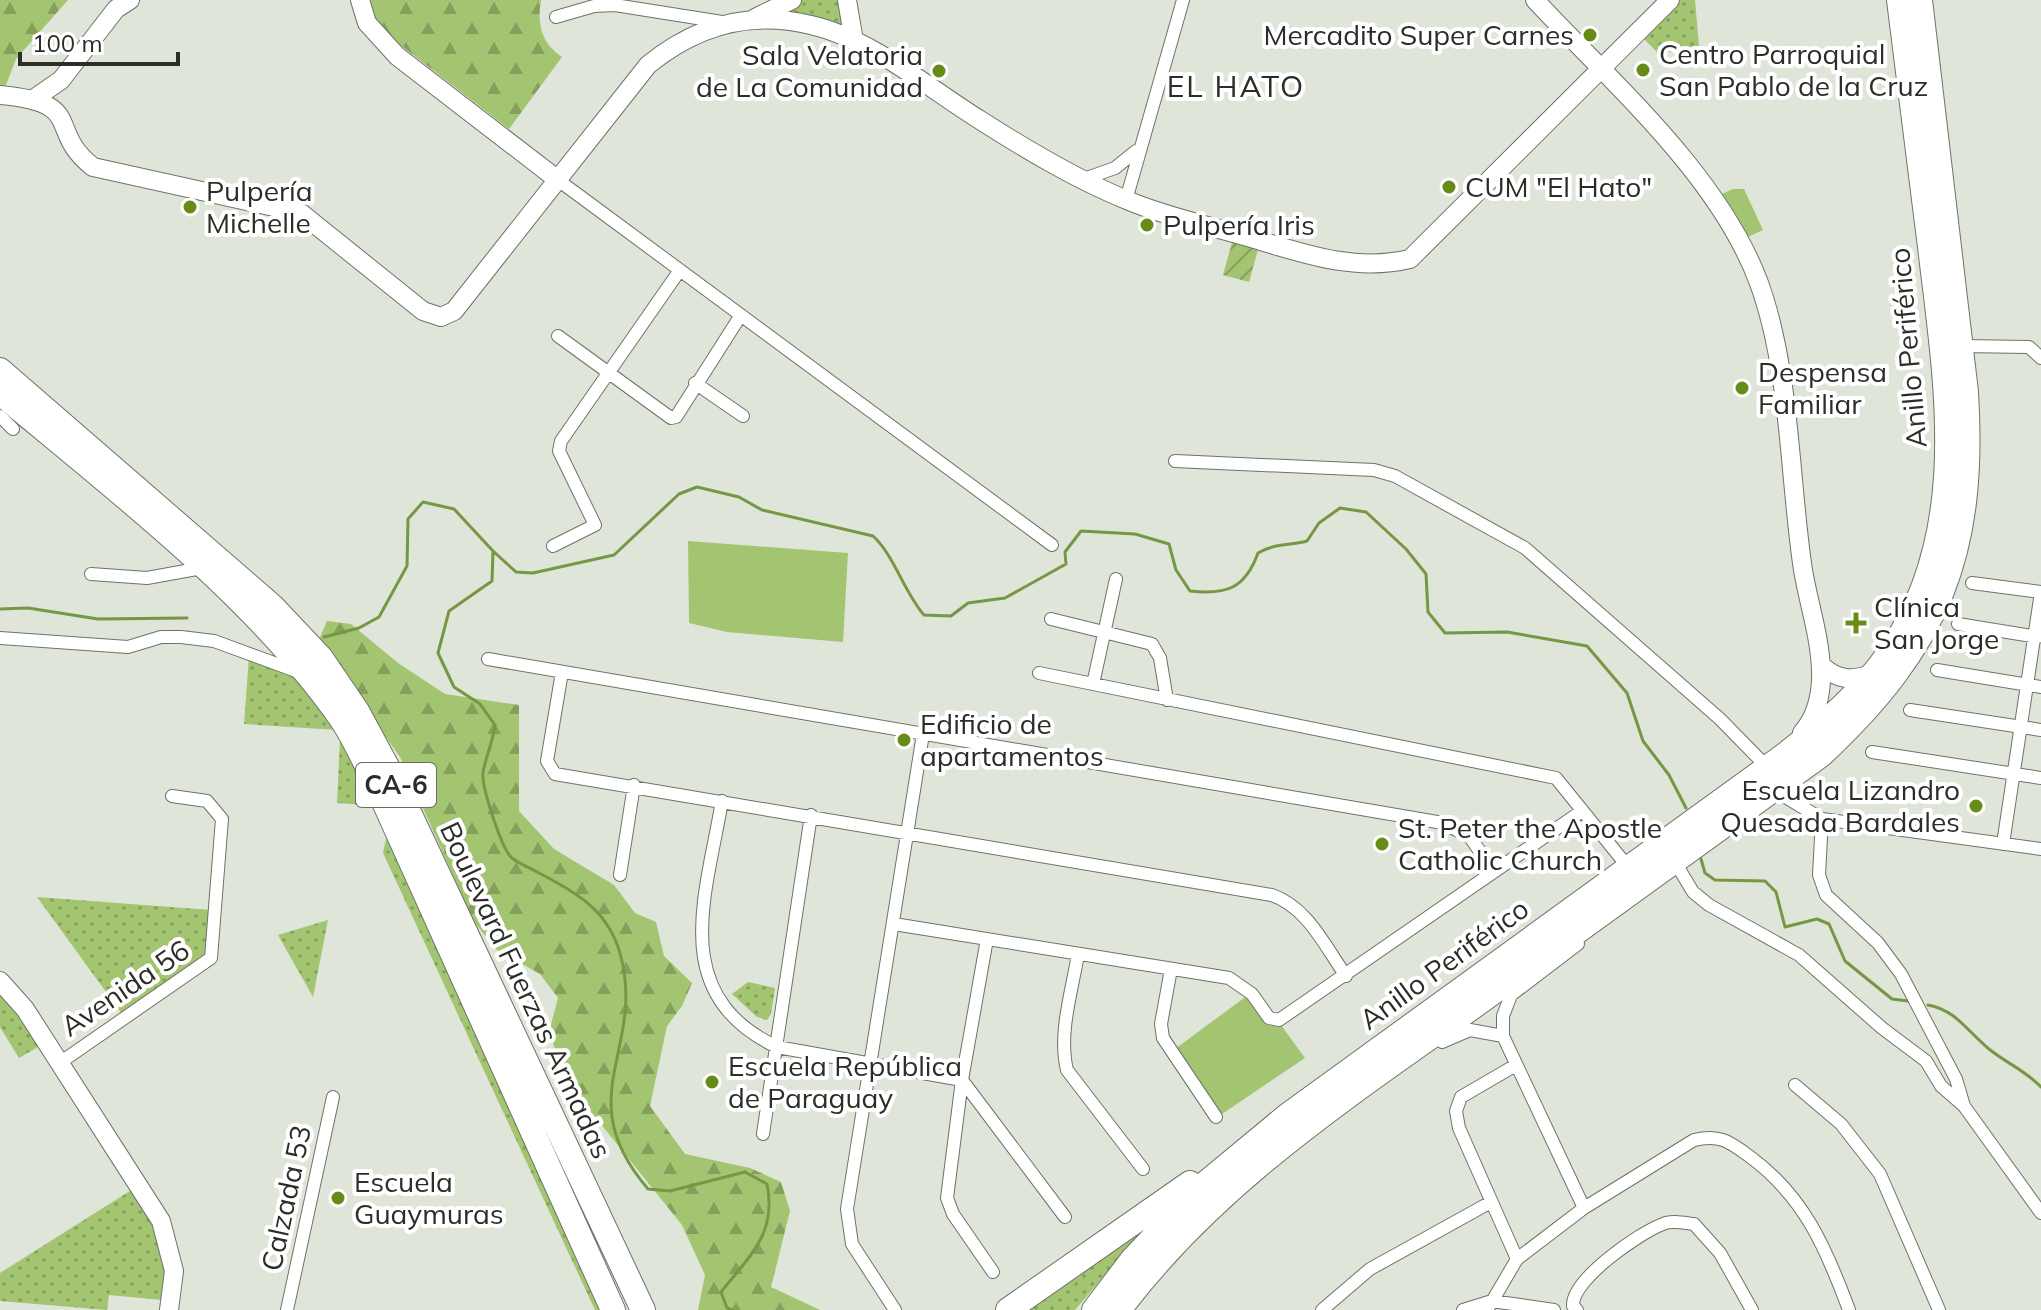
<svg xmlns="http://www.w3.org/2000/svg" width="2041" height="1310" font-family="Mulish,sans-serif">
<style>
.forest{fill:url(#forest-firs)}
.park{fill:url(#park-dots)}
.garden{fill:url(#garden-furrows)}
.pitch{fill:#a3c571}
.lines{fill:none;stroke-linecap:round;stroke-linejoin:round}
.stream{stroke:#769743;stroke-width:3}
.street-casing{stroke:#6e7368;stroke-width:14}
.secondary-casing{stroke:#6e7368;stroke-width:20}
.highway-casing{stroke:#6e7368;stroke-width:26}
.street{stroke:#fff;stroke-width:12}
.secondary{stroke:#fff;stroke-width:18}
.highway{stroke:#fff;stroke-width:24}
.poi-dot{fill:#668c17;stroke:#fff;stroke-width:3}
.labels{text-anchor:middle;stroke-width:8;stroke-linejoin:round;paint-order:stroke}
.shield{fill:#fff;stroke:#6b6c68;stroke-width:2}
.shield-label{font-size:26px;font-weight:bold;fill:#2b2d28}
.poi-label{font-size:28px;fill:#2b2d28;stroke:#fff;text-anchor:start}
.street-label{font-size:28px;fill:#2b2d28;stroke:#fff}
.neighbourhood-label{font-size:30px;letter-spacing:2px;fill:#2b2d28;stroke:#fff}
</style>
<defs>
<pattern id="forest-firs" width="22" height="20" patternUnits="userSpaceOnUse" patternTransform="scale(2)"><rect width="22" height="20" fill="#a3c571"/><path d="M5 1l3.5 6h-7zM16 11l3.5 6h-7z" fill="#85a05d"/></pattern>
<pattern id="park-dots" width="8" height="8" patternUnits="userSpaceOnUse" patternTransform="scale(2)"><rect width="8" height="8" fill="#a3c571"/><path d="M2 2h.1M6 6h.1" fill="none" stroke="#85a05d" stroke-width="1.8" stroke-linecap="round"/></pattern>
<pattern id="garden-furrows" width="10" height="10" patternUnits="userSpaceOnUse" patternTransform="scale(2)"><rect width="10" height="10" fill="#a3c571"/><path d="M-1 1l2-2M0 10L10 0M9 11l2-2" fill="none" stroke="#85a05d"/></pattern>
</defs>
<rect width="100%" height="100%" fill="#dfe5d8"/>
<path class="forest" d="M0 0H68L16 59 6 85H0Z
M367 0H541C537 24 541 43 562 57L509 129 381 30Z
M327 621 351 624 398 663 445 694 519 705V811L554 849 614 885 635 913 656 922 664 956 692 983 682 1006 667 1026 650 1106 685 1154 750 1168 781 1182 790 1211 771 1287 820 1310H698L705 1275 682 1225 567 1082 549 1032 558 998 540 974 497 950 474 922 400 757 318 642Z"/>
<path class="park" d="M798 0H841L846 33 778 11Z
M1673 0H1695L1699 46 1659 54 1636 31Z
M249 656 305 680 338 730 244 724Z
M340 739 381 806 337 803Z
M389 825 610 1310H595L383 853Z
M37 897 211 910 207 956 122 1014Z
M328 920 313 997 278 935Z
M748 982 775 988 771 1014 767 1020 757 1017 732 994Z
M0 989 43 1044 19 1058 0 1027Z
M133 1189C157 1227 172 1254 162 1300L109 1295 107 1310 0 1301V1273Z
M1155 1216 1075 1310H1027Z"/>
<path class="garden" d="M1233 239 1259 246 1249 282 1223 275Z"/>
<path class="pitch" d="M1733 189H1744L1763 230 1739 241 1713 198Z
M688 541 848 553 843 642 727 632 689 623Z
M1248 995 1270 1026 1278 1021 1305 1058 1219 1116 1175 1049Z"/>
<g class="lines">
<path class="stream" d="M493 551 516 572 533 573 614 555 679 494 697 487 739 497 762 510 873 536C894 555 904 592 924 615L951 616 968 603 1005 598 1066 564 1065 552 1081 531 1135 534 1169 544 1176 570 1190 591C1226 595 1245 589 1258 553 1275 543 1289 546 1307 541L1319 523 1340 508 1366 512 1406 549 1426 574 1428 612 1445 633 1507 632 1587 646 1627 693 1643 741 1669 775 1686 808
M0 609 28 608 98 619 187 618
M324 637 359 628 379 617 407 566 408 519 423 502 454 509 493 551 492 581 449 611 438 653 454 687 480 704 495 725C493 742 486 756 483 772 481 786 502 850 512 858 519 864 531 868 539 873 578 893 610 912 621 957 645 1051 569 1097 648 1189L670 1191 745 1172 767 1184C777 1234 750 1255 721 1292L727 1308 732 1310
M1701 859 1705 873 1715 880 1765 881 1776 892 1785 927 1817 919 1829 924 1845 961 1892 999 1908 1001
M1928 1005C1956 1010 1968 1032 1989 1049 2006 1063 2025 1070 2041 1087"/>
<defs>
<path id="street" d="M556 17 594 6 615 5 722 22
M1084 179 1115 168 1136 151
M558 180 1052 545
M1126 200 1183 0
M558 336 671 418 676 417 741 315
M1961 346 2029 347 2041 358
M695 383 743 416
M0 416 13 429
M1175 461 1374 470 1395 476 1525 548 1720 719 1767 767
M553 546 595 525 559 451 561 441 680 270
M91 574 147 578 202 568
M1972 583 2041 592
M1051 619 1152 644 1160 658 1167 700
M1958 624 2038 637
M0 638 128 647 161 637H181L214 641 296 671
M488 659 1443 823 1470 837 1494 872
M1937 670 2041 687
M562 672 547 761 555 774 1272 895C1307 907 1325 946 1346 976
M1039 673 1556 778 1628 867
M1093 684 1116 579
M1910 710 2041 730
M1872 752 2041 778
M1772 789 1822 819 2041 849
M722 801C706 896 667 995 777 1047L962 1080 987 939
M1822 819 1819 875 1826 895 1878 943 1901 974 1956 1079 1964 1106 2041 1213
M2003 844 2041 592
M1675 862 1693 892 1709 905 1799 955 1882 1028 1926 1061 1941 1086 1964 1106
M620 875 634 785
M894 924 1229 978 1252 994 1269 1018 1279 1020 1582 811
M1578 944 1511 995 1503 1016V1036L1584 1208
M1078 954C1072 991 1058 1034 1067 1070L1143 1169
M1171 969 1161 1024 1163 1038 1216 1117
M1442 1042 1470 1030 1503 1036
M61 1062 211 958 222 819 207 801 172 796
M1516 1065 1461 1097 1456 1111 1459 1128 1517 1259
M962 1080 947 1198 953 1214 993 1272
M962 1080 1065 1217
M1795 1085 1841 1124 1880 1174 1939 1310
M763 1134 811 815
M287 1310 333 1097
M895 1310 852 1244 847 1209 923 734
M1322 1310 1370 1269 1491 1202
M1463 1310 1492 1301 1554 1310
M1487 1310 1517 1259 1584 1208 1694 1140C1719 1134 1729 1141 1749 1156 1804 1196 1826 1248 1849 1310
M1577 1310 1573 1306C1571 1280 1639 1233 1663 1224 1671 1220 1685 1223 1694 1224L1720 1253 1752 1310"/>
<path id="secondary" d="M360 0 367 23 397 56 558 180
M847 0 854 41
M1535 0C1612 83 1719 175 1759 283 1791 371 1789 478 1803 570 1811 620 1840 689 1802 733
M755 18 792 0
M0 95C88 103 45 130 93 167L301 213 423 311 441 317 454 311 648 65C696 26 749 10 811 25 872 39 928 88 980 120 1027 150 1077 180 1129 201 1167 217 1211 226 1251 238 1304 254 1355 272 1410 259L1670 0
M35 98 61 80 116 9 130 0
M1821 665C1838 681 1853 681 1874 673
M0 981 25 1009 161 1221 174 1271 169 1310"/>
<path id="highway" d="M0 370 272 606 321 658 357 711 391 774 643 1310
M0 393C114 488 255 596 340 717 354 737 364 761 375 782L613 1310
M1008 1310 1190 1183
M1094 1310 1132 1260 1201 1187 1288 1115 1786 754C1823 724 1862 693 1889 653 1973 532 1946 383 1930 247 1919 164 1909 82 1899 0
M1119 1310C1215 1182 1348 1096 1477 1004 1592 922 1706 838 1821 755 1939 645 1976 553 1966 392L1920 0"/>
</defs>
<use href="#street" class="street-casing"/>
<use href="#secondary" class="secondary-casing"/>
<use href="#highway" class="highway-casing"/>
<use href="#street" class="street"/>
<use href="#secondary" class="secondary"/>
<use href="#highway" class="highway"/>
</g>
<g class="poi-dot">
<circle cx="1590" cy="35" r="8"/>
<circle cx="1643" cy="70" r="8"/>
<circle cx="939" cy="71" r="8"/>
<circle cx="1449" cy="187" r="8"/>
<circle cx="190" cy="207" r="8"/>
<circle cx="1147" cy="225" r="8"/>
<circle cx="1742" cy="388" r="8"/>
<path d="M1852 611h8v8h8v8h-8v8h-8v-8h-8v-8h8z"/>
<circle cx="904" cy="740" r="8"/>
<circle cx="1976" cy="806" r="8"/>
<circle cx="1382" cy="844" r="8"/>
<circle cx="712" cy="1082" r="8"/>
<circle cx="338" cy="1198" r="8"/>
</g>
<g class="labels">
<rect class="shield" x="356" y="763" width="80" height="44" rx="6"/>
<g class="shield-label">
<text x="396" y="794">CA-6</text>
</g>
<g class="poi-label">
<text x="1574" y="45" text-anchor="end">Mercadito Super Carnes</text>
<text x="1659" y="64">Centro Parroquial<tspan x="1659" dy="32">San Pablo de la Cruz</tspan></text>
<text x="923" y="65" text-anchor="end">Sala Velatoria<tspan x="923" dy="32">de La Comunidad</tspan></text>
<text x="1465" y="197">CUM "El Hato"</text>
<text x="206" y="201">Pulpería<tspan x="206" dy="32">Michelle</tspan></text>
<text x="1163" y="235">Pulpería Iris</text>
<text x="1758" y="382">Despensa<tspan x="1758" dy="32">Familiar</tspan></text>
<text x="1874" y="617">Clínica<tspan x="1874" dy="32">San Jorge</tspan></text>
<text x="920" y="734">Edificio de<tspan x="920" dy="32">apartamentos</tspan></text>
<text x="1960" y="800" text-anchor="end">Escuela Lizandro<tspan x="1960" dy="32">Quesada Bardales</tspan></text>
<text x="1398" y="838">St. Peter the Apostle<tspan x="1398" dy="32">Catholic Church</tspan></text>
<text x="728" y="1076">Escuela República<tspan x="728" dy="32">de Paraguay</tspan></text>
<text x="354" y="1192">Escuela<tspan x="354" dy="32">Guaymuras</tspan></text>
</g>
<g class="street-label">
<text transform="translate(1908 348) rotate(-95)" y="10">Anillo Periférico</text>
<text transform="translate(1444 964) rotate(-36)" y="10">Anillo Periférico</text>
<text transform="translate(125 988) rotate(-34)" y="10">Avenida 56</text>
<text transform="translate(526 990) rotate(65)" y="10">Boulevard Fuerzas Armadas</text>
<text transform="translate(286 1198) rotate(-78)" y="10">Calzada 53</text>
</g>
<g class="neighbourhood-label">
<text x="1236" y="97">EL HATO</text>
</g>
</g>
<path d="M20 52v12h158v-12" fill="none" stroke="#2b2d28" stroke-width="4"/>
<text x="32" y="52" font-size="24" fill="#2b2d28" stroke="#ffffff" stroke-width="6" paint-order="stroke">100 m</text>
</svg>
